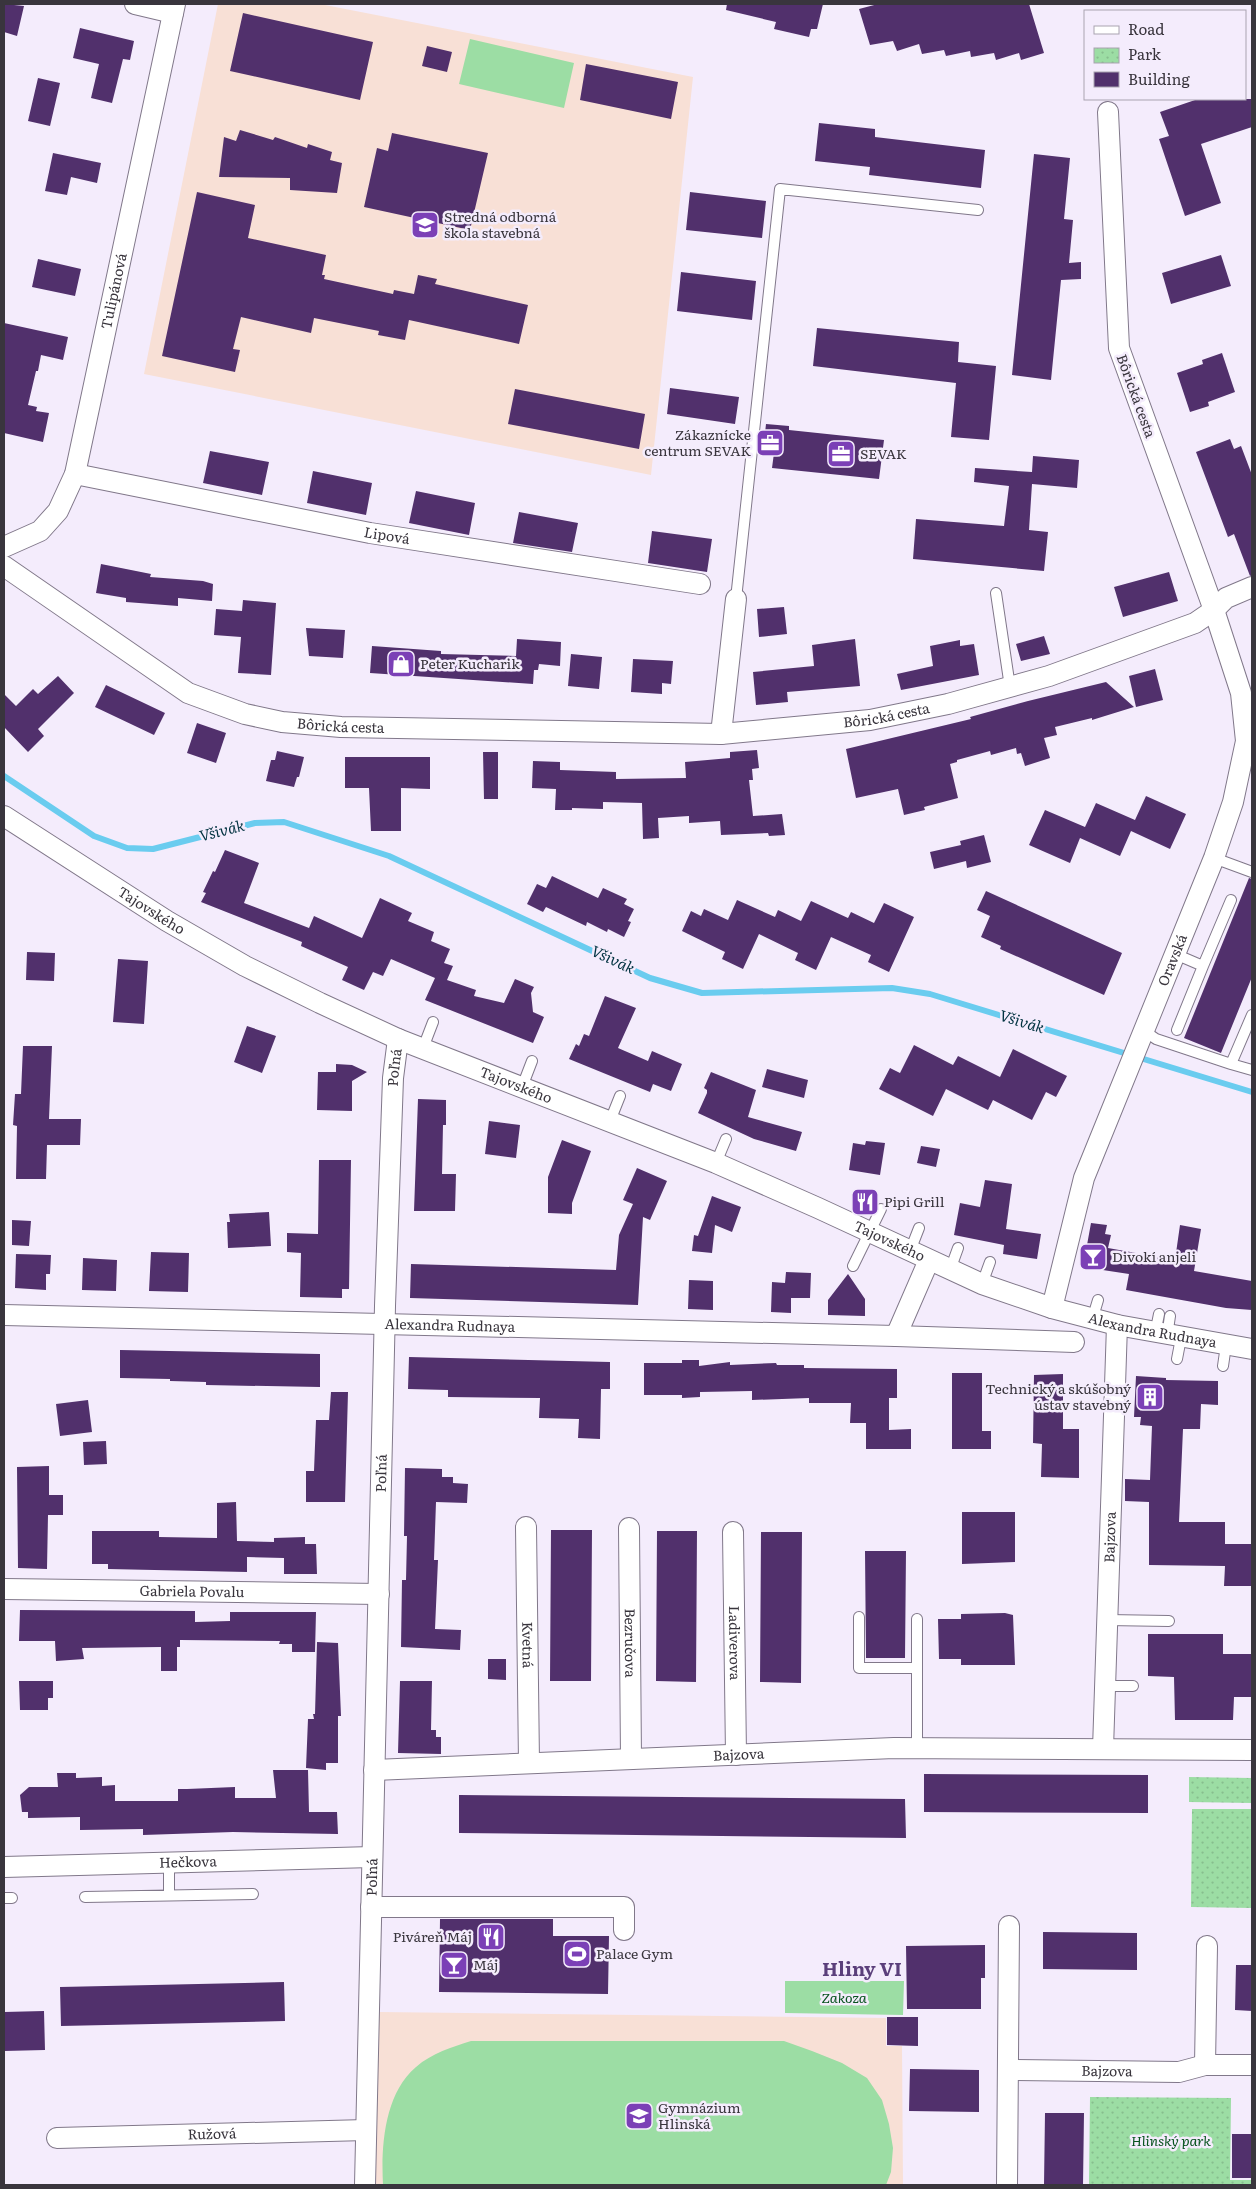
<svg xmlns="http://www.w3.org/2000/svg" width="1256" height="2189" font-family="Literata,serif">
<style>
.education{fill:#f8e0d6}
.green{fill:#9cdda4}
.park{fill:url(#park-dots)}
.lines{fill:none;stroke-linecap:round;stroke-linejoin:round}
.stream{stroke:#6accef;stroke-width:6}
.building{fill:#51306c}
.lane-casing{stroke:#81788a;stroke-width:12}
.street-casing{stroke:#81788a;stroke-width:22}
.lane{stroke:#fff;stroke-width:10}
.street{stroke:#fff;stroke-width:20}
.labels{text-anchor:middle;stroke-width:5;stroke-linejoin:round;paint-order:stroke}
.poi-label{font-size:14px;fill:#39353d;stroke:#f4ecfc;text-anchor:start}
.street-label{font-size:14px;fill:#39353d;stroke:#f4ecfc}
.park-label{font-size:14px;font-style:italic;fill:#08531f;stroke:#f4ecfc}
.water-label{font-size:15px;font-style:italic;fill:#013240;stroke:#f4ecfc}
.district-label{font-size:19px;font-weight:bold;fill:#5b3f7b;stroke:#f4ecfc}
</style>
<defs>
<pattern id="park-dots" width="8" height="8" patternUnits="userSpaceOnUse" patternTransform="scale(1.25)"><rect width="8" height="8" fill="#9cdda4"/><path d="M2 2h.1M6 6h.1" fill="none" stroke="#87be8e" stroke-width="1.8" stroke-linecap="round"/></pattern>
</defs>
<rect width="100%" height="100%" fill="#f4ecfc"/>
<path class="education" d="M218 4H320L693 77 651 475 144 374Z
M378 2012 886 2018V2046H902L903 2185H374Z"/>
<path class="green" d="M470 39 574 63 564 108 459 84Z
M785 1981H904L903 2015 785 2013Z
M471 2041H784L812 2051 842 2063 867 2078 882 2100 889 2124 893 2148 891 2172 886 2185H383C381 2147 384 2094 416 2067 432 2053 452 2047 471 2041Z"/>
<path class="park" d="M1189 1777 1252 1778V1803L1189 1802Z
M1192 1809H1252V1908L1191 1907Z
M1090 2097 1231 2098 1230 2180H1252V2185H1089Z"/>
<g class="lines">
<path class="stream" d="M4 776 94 836 127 848 153 849 255 823 284 822 389 856 650 978 702 993 892 988 930 994 1252 1092"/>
</g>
<path class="building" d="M4 4 24 6 17 36 4 32Z
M727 4H823L817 29H811L809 37 774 29 776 22 726 10Z
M878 4H1029L1044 53 1021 60 1019 53 996 60 994 53 971 57 970 51 946 56 944 50 922 54 919 44 897 51 893 41 870 45 859 9Z
M243 13 373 42 360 100 230 71Z
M80 28 134 41 130 60 123 59 112 103 91 98 99 64 73 58Z
M427 46 452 52 447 72 422 66Z
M586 64 678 82 671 119 580 100Z
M38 78 60 83 50 126 28 121Z
M1198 99H1252V127L1201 144 1221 203 1185 216 1159 139 1169 136 1160 112Z
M819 123 875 129V137L985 150 981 188 869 175 870 167 815 161Z
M240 130 273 140 275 137 307 148 308 144 332 152 330 160 342 163 337 193 290 190V178L219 177 224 137 236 141Z
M392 133 488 153 470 230 364 207 377 148 388 151Z
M53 153 101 163 97 183 71 177 67 195 45 191Z
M1034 154 1070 158 1064 219 1073 220 1069 263 1081 262V279L1061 280 1051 380 1012 375Z
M197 192 255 205 248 238 326 255 322 275H325L324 279 393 294 394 290 414 294 418 275 437 279 435 284 528 305 519 344 409 320 405 340 378 335 379 331 314 318 311 333 241 317 233 349 240 350 235 372 162 356Z
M690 192 766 201 762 238 686 230Z
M1221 255 1231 286 1171 304 1162 273Z
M38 259 81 269 75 296 32 287Z
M681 272 756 281 752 320 677 311Z
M4 323 68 337 63 360 41 355 38 371H36L28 405 37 407 36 411 49 413 43 442 4 433Z
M817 328 959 342 958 362 996 366 989 440 951 437 956 383 813 366Z
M1222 353 1235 392 1208 402 1209 406 1190 412 1177 373 1203 364 1202 360Z
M670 388 739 397 735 424 667 414Z
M515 389 645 414 639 449 508 424Z
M766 424 789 426V430L884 440 879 479 772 468 774 453 763 451Z
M1230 439 1234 449 1241 446 1252 475V575L1250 576 1234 534 1228 537 1196 452Z
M210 451 269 462 262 495 203 483Z
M1033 456 1079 460 1077 488 1032 484 1029 530 1048 532 1044 571 913 559 916 519 1004 526 1009 486 974 482 975 468 1032 472Z
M313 471 372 483 366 515 307 503Z
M416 491 475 503 469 535 409 523Z
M519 512 578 523 572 552 513 543Z
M652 531 712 539 707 572 648 563Z
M101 564 151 574 150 577 203 581 213 584 212 601 178 598V606L126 602V598L96 593Z
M1169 572 1178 601 1123 617 1114 587Z
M243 600 276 603 271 675 238 673 241 637 214 635 216 609 242 611Z
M784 607 787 634 759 637 757 609Z
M306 628 345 630 343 658 309 656Z
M1044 636 1050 654 1021 661 1016 644Z
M517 639 561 642 560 666 539 664 538 670H534L533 684 370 673 372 646 441 651V654L516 656Z
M855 639 860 686 787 692 788 702 756 705 753 672 814 666 812 645Z
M960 640V646L974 644 979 675 901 690 897 674 933 666 930 646Z
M571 654 602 657 599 689 568 686Z
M633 659 673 661 671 684 662 683V694L631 692Z
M1155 669 1163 700 1136 707 1129 676Z
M58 676 74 693 38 729 44 736 28 752 4 727V694L16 706 33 689 38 694Z
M1106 682 1134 707 1092 720V718L1055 727 1057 735 1044 738 1050 758 1025 766 1021 753 1017 754 1016 748 991 755 990 751 957 760V762L950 764 958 798 924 807 925 810 904 815 898 789 856 798 846 749 971 719 970 717 1028 701Z
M106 685 165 713 154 735 95 707Z
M197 723 226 733 216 763 187 753Z
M757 750 759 768 752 769 753 780H749L753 816 782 814 785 835 769 836 768 833 721 835 720 821 689 823V816L658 818 659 838 643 839 642 803 603 802V809L572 808V810H555L556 789 532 788 533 761 560 762V770L616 772V779L686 778 685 762 730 758V752Z
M277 751 304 757 299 777H297L294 787 266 781 271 760H275Z
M483 752H498V799H484Z
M345 757H430V789L401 788V831H371L369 788H345Z
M1146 796 1186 814 1170 849 1131 831 1120 856 1080 838 1070 863 1029 845 1045 810 1085 827 1096 803 1135 820Z
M984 835 991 862 967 868 966 861 934 869 930 852 961 845 960 841Z
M225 850 259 863 244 903 309 928 314 916 362 938 380 898 412 913 408 921 434 932 431 941 450 949 444 963 453 966 447 980 476 990 474 996 504 1003 515 979 534 987 531 993 533 1012 544 1017 533 1043 425 1000 435 978 391 959 383 976 373 972 364 990 342 980 348 967 301 946 302 942 201 902 206 893 203 892 213 871 215 872Z
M552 876 598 898 603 888 627 899 624 904 634 909 628 921 631 922 624 937 608 929 607 932 587 922 586 926 546 907 543 912 527 904 537 884 546 888Z
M1249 878 1252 879V977L1221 1053 1184 1038Z
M986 891 1122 953 1104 995 1000 949 1001 946 981 937 990 916 977 910Z
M737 900 775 917 778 910 801 921 811 901 848 918 851 912 874 923 884 903 914 917 889 972 868 962 871 955 831 937 816 970 795 960 798 953 759 934 743 969 722 959 725 952 682 931 691 911 701 916 704 909 728 920Z
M27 952 55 953 54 981 26 980Z
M118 959 148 961 144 1024 113 1022Z
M605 996 636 1008 618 1048 648 1061 652 1051 682 1064 671 1091 653 1084 650 1092 569 1059 576 1044 579 1046 584 1034 589 1036Z
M247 1026 276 1036 262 1073 234 1062Z
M914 1045 953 1065 958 1056 1000 1077 1013 1049 1067 1076 1056 1097 1046 1092 1032 1120 993 1100 988 1110 946 1089 933 1116 879 1089 890 1068 900 1073Z
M23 1046H52L49 1119H81L80 1145H47L46 1179H16L17 1126 13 1125 15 1094H21Z
M336 1064 352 1065 367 1072 352 1081V1111L317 1110 318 1072H336Z
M767 1069 808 1080 804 1098 762 1087Z
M711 1072 756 1090 748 1117 802 1132 796 1151 754 1139 698 1113 707 1093V1090L704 1088Z
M418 1099 446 1100V1125H443L442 1174H456L455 1211H414Z
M489 1121 520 1125 516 1158 485 1154Z
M562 1140 591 1151 572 1203V1214L548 1213V1177Z
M866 1141 885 1143 880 1175 849 1170 853 1143 865 1145Z
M921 1146 940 1149 936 1167 917 1163Z
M319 1160H351L349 1289H342V1298L300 1297 301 1253 287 1252V1233L318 1234Z
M637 1168 667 1181 650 1220 643 1217 638 1305 410 1298 411 1264 616 1270 619 1235 633 1204 623 1200Z
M985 1180 1012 1184 1006 1229 1041 1234 1037 1259 1003 1254 1004 1245 954 1235 960 1203 980 1207Z
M712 1196 741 1207 732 1232 715 1225 712 1253 692 1251 694 1235 698 1236Z
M269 1212 271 1246 228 1248 227 1222H230L229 1214Z
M12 1220 31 1221 29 1246 12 1245Z
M1091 1223 1107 1225 1105 1234 1111 1235 1108 1248 1175 1260 1180 1225 1201 1229 1194 1271 1252 1281V1310L1226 1308 1126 1290 1129 1274 1083 1267Z
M151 1252 189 1253 188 1292 149 1291Z
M16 1254 51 1255 50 1274H46V1290L15 1288Z
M83 1258 117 1260 116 1291 82 1290Z
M786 1272 811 1273 810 1298H791V1313L771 1312 772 1282 785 1283Z
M848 1274 865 1299V1316L828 1315V1300Z
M689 1280 713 1281V1310L688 1309Z
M120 1350 320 1354V1387L206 1385V1382L170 1381V1379L120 1378Z
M409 1357 610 1362V1389H601L600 1439 578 1438 579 1419 539 1418 540 1398 448 1397V1390L408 1389Z
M682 1360H699V1366L730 1362V1365L776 1363 777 1365H804V1368L897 1369V1398H889V1430L911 1429V1449H866V1423H850L851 1403H809V1398L752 1400V1391L700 1392V1397L682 1398V1395H644V1363H682Z
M952 1373H982V1431H991V1449H952Z
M1063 1374V1429H1079V1478L1041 1477 1042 1444 1033 1443 1034 1375Z
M1136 1376 1166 1378V1380L1218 1381V1405L1201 1404 1200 1429H1183L1179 1522H1225V1544H1252V1586H1224L1225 1566 1149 1565V1502L1125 1501V1479L1150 1480 1152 1426 1140 1425 1141 1417H1134Z
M331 1392H348L345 1502H306V1471H314L316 1420H329Z
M88 1400 92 1432 60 1436 56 1404Z
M106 1441 107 1464 84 1465 83 1442Z
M49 1466V1495H63V1515H48L47 1569 18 1568 17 1467Z
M405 1468 442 1469V1477H453V1483L468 1484 467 1503 436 1502 434 1560H438L435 1629 461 1630 460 1650 401 1647 402 1580H406L407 1536H404Z
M236 1502 237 1541 274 1542V1538L305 1537V1544H316L317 1574H284V1558L247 1557V1572L108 1569V1564H92V1531H159V1537L217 1538V1503Z
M962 1512H1015V1562L962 1564Z
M551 1530H592L591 1681H550Z
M657 1531H697L696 1682 656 1681Z
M761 1532H802L801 1683 760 1682Z
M865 1551H906L905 1658H866Z
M20 1610 195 1611V1622L230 1621V1612H316L315 1652H292V1644H279L280 1641 180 1640V1647H177V1671H161V1647L82 1648 84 1659 56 1661 55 1641H19Z
M1005 1613 1013 1615 1015 1665H961V1659H939L938 1619H961V1614Z
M1148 1634H1223V1654H1252V1697H1234L1233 1720H1175L1174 1677 1148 1676Z
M317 1642 338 1643 341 1716H338V1763H326V1770L306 1768 308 1719H314L313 1714H315Z
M488 1659H506V1680L488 1679Z
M19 1681H53V1698H48V1710H20Z
M400 1681H432L431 1730H436V1737H441V1754L398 1753Z
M273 1770H308L309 1812H337L338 1834 233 1832 143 1835V1829L80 1830V1817L28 1818V1812H22L20 1795 29 1787H58L57 1773H76V1778L102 1777V1786L115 1785V1801H178V1789H187L235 1787V1798H276Z
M924 1774 1148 1775V1813L924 1812Z
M459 1795 905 1799 906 1838 459 1833Z
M440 1919H553V1936H609L608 1994 439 1992Z
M1043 1932 1137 1933V1970L1043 1969Z
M985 1945V1978H981V2009H907L906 1946Z
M1236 1965H1252V2011L1235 2010Z
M284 1982 285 2021 61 2026 60 1987Z
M44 2011 45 2050 4 2051V2012Z
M887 2017H918V2046L887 2045Z
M910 2069 979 2070V2112L909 2111Z
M1045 2113H1084L1083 2185H1044Z
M1232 2134H1252V2178H1232Z"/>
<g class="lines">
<defs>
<path id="lane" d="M996 593 1010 687
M736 599 780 189 978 210
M1214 858 1252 872
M1175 954 1203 966 1177 1030
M1203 966 1231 900
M1143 1030 1156 1039 1231 1064 1252 1015
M423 1048 433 1022
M1231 1064 1252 1070
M522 1087 532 1061
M610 1121 620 1096
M716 1163 726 1139
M910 1251 919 1228
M853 1266 881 1209
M950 1270 958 1248
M982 1284 990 1262
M1095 1310 1098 1300
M1155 1334 1159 1314
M1167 1336 1170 1316
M1177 1359 1181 1338
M1223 1366 1226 1345
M859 1617V1668H917
M1107 1620 1169 1621
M1105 1686H1133
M917 1748V1619
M169 1862V1895
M85 1897 253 1894
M4 1898H12"/>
<g id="street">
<path d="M135 4 173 13"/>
<path id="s1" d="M75 474 370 533 700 584"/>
<path id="s2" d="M4 547 40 531 58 511 75 474 175 4"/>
<path id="s3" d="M4 566 188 693 245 714 282 722 341 727 721 734 870 720 948 704 1049 676 1195 623 1214 610 1226 598 1252 587"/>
<path d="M721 734 736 599"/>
<path id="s4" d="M4 816 167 921 245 966 320 1003 398 1039 716 1163 818 1208 982 1284 1052 1308 1117 1325 1252 1349"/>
<path id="s5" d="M1052 1308 1084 1178 1214 858 1233 802 1246 741 1241 693 1214 610 1119 348 1108 112"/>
<path id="s6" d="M4 1315 896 1336 929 1260"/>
<path d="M896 1336 1074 1342"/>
<path id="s7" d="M526 1527 529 1763"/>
<path id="s8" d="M629 1528 631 1759"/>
<path id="s9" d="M733 1532 736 1755"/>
<path id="s10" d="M4 1589 379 1594"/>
<path id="s11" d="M1103 1749 1117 1325"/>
<path id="s12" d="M374 1770 894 1748 1252 1750"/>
<path id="s13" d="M4 1867 372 1857"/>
<path d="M371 1907H624V1930"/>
<path d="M1205 2065 1207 1946"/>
<path id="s14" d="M1008 2070 1179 2072 1205 2065H1252"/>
<path id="s15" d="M57 2138 366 2130"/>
<path id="s16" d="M365 2185 385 1306 393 1078 398 1039"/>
<path d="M1007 2185 1009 1926"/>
</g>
</defs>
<use href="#lane" class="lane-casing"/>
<use href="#street" class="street-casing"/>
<use href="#lane" class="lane"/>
<use href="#street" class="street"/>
</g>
<defs>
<symbol id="school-square" viewBox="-11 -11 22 22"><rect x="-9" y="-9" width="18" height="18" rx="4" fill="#7b40b6" stroke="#f4ecfc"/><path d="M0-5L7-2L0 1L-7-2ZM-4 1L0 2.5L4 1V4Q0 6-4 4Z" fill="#fff"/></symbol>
<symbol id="office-square" viewBox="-11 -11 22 22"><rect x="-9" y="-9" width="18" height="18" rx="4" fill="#7b40b6" stroke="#f4ecfc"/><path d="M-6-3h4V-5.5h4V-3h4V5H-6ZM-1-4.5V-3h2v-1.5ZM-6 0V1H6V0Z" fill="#fff"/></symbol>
<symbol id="shop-square" viewBox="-11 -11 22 22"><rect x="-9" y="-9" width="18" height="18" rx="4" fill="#7b40b6" stroke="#f4ecfc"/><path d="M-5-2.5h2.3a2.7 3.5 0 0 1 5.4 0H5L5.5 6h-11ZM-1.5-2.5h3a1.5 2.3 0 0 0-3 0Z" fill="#fff"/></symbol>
<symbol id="restaurant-square" viewBox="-11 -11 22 22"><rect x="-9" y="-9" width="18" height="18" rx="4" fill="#7b40b6" stroke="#f4ecfc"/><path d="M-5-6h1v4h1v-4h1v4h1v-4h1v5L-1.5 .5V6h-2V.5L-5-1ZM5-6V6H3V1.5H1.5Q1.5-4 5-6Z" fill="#fff"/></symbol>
<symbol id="bar-square" viewBox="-11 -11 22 22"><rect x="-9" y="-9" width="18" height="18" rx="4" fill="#7b40b6" stroke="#f4ecfc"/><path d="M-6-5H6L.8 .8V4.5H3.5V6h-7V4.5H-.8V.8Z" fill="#fff"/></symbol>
<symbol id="building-square" viewBox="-11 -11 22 22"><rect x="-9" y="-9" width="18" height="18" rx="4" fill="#7b40b6" stroke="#f4ecfc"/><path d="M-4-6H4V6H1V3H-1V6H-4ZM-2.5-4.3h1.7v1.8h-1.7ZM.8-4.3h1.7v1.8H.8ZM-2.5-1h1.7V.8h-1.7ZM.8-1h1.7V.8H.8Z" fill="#fff"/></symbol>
<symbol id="stadium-square" viewBox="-11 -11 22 22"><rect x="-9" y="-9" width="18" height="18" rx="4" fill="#7b40b6" stroke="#f4ecfc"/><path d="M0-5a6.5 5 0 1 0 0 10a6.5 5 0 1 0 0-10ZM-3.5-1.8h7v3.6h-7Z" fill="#fff"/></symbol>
</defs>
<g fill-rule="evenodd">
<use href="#school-square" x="409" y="209" width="32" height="32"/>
<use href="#office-square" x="754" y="427" width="32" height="32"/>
<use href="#office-square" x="825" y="438" width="32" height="32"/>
<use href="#shop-square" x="385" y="648" width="32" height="32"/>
<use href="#restaurant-square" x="849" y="1186" width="32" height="32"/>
<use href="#bar-square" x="1077" y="1241" width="32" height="32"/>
<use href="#building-square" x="1134" y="1381" width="32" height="32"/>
<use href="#restaurant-square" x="475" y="1921" width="32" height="32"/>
<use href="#stadium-square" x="561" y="1938" width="32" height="32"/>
<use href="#bar-square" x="438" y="1949" width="32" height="32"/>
<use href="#school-square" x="623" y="2100" width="32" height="32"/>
</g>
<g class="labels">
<g class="poi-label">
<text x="444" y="222">Stredná odborná<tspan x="444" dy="16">škola stavebná</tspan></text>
<text x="751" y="440" text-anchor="end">Zákaznícke<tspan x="751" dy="16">centrum SEVAK</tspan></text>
<text x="860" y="459">SEVAK</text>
<text x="420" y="669">Peter Kucharik</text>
<text x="884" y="1207">Pipi Grill</text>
<text x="1112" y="1262">Divokí anjeli</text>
<text x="1131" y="1394" text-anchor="end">Technický a skúšobný<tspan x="1131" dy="16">ústav stavebný</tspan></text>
<text x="472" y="1942" text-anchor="end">Piváreň Máj</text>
<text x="596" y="1959">Palace Gym</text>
<text x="473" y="1970">Máj</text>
<text x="658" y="2113">Gymnázium<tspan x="658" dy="16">Hlinská</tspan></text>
</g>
<g class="street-label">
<text dy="5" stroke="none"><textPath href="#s2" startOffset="294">Tulipánová</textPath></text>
<text transform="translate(1136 396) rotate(70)" y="5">Bôrická cesta</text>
<text dy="5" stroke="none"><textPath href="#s1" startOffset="318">Lipová</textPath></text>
<text dy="5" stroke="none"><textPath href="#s3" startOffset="928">Bôrická cesta</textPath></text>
<text dy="5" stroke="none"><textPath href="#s3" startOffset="381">Bôrická cesta</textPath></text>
<text dy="5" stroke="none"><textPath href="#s4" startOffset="175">Tajovského</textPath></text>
<text dy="5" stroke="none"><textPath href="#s5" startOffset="369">Oravská</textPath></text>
<text dy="5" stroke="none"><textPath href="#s16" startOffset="1118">Poľná</textPath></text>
<text dy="5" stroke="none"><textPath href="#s4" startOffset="580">Tajovského</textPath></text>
<text dy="5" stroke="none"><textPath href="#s4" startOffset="985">Tajovského</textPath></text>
<text dy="5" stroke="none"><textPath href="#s6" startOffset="446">Alexandra Rudnaya</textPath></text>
<text dy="5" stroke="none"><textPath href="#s4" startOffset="1264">Alexandra Rudnaya</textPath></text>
<text dy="5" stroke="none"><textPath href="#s16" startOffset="712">Poľná</textPath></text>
<text dy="5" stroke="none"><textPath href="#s11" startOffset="212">Bajzova</textPath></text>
<text dy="5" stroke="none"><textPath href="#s10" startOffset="188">Gabriela Povalu</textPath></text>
<text dy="5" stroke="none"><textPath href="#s9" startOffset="111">Ladiverova</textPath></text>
<text dy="5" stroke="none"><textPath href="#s8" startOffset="115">Bezručova</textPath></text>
<text dy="5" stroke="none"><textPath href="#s7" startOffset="118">Kvetná</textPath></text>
<text dy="5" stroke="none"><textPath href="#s12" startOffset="365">Bajzova</textPath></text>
<text dy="5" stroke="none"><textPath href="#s13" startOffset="184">Hečkova</textPath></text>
<text dy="5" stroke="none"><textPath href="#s16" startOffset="308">Poľná</textPath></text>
<text dy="5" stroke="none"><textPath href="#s14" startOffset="99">Bajzova</textPath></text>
<text dy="5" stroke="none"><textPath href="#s15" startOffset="155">Ružová</textPath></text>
</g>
<g class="park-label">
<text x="844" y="2003">Zakoza</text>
<text x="1171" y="2146">Hlinský park</text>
</g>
<g class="water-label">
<text transform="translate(222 831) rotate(-14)" y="5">Všivák</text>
<text transform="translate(613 960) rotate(25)" y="5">Všivák</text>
<text transform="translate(1022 1022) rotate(17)" y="5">Všivák</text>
</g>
<g class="district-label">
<text x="862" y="1976">Hliny VI</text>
</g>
</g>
<rect width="1256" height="2189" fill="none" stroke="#39353d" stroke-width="10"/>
<rect x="1084" y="10" width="162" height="90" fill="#f4ecfc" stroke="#a9a3b0"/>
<rect x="1094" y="26" width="25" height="8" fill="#ffffff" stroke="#a9a3b0"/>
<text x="1128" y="35" font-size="15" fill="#39353d">Road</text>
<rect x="1094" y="48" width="25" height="15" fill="url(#park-dots)" stroke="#a9a3b0"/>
<text x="1128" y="60" font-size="15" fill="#39353d">Park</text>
<rect x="1094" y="72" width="25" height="15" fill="#51306c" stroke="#a9a3b0"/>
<text x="1128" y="85" font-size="15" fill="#39353d">Building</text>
</svg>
